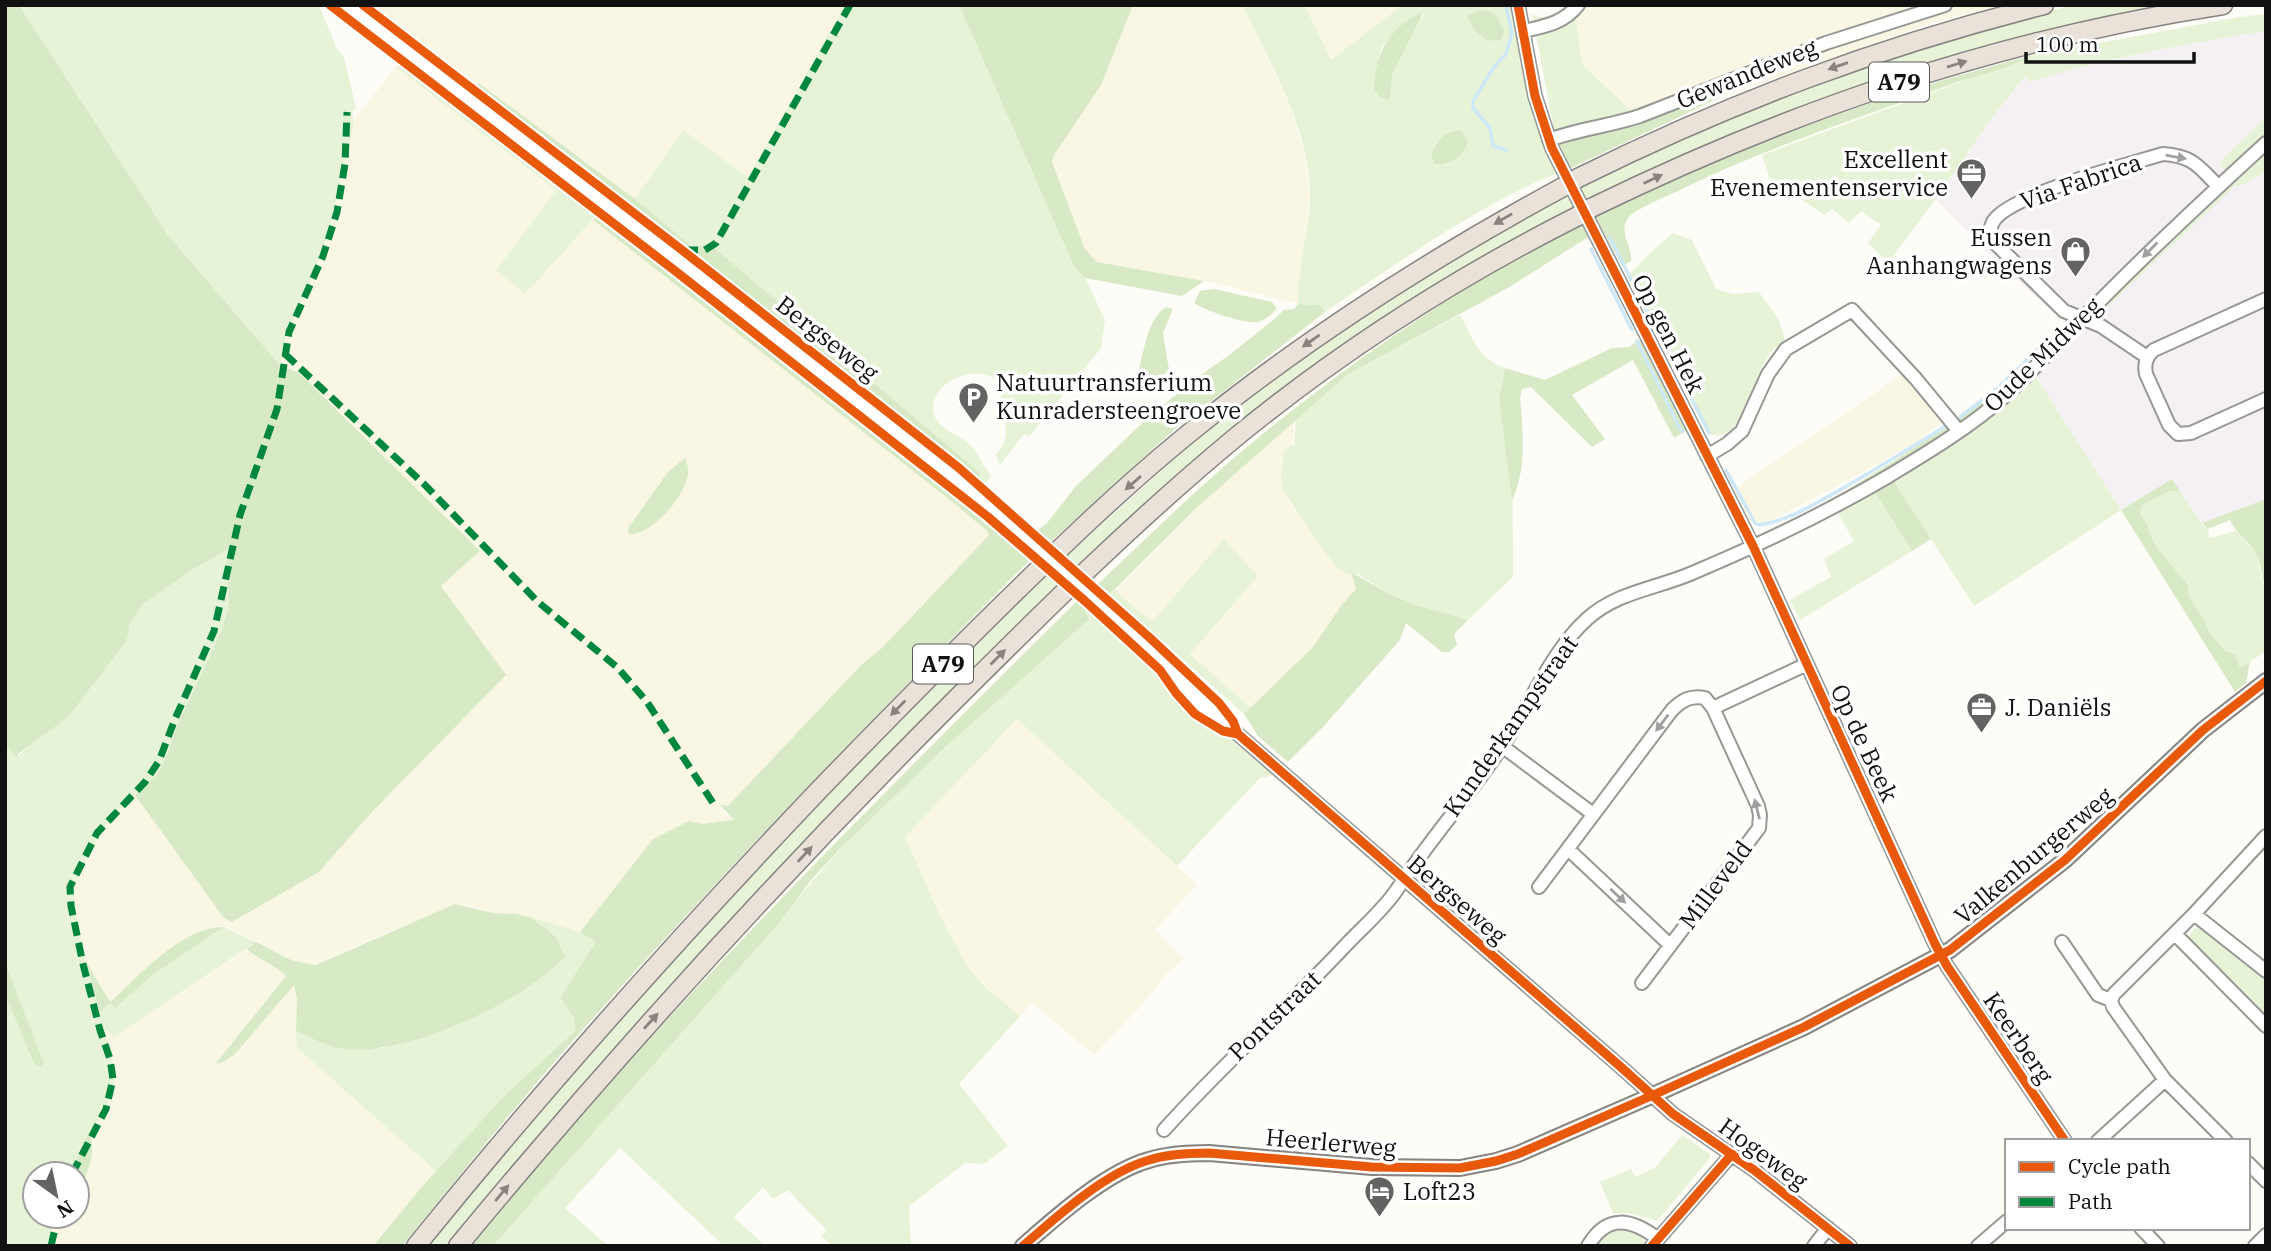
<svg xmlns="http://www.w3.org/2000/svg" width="2271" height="1251" font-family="'IBM Plex Serif',serif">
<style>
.industrial{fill:#f5f0f3}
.farmland{fill:#f9f7e4}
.green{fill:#e7f3d7;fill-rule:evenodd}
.forest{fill:#d8eac5}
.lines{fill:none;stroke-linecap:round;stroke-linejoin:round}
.stream{stroke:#cde8f7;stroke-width:3.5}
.minor-casing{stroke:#979795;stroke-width:16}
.major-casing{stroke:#858482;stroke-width:18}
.highway-casing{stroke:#858482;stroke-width:21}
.minor{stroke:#fffffe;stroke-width:12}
.major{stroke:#ede9dc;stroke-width:14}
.highway{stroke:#eae1d8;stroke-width:18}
.minor-bridge-casing{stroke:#979795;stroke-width:16;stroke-linecap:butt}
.highway-bridge-casing{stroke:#858482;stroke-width:21;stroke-linecap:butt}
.minor-bridge{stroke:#fffffe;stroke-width:12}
.highway-bridge{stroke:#eae1d8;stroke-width:18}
.quiet{stroke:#00873e;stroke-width:7;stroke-dasharray:14 7;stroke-linecap:butt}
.cycleway-casing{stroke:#fff;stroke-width:13}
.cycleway{stroke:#e8590c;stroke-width:9}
.oneway{fill:#88837e}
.oneway2{fill:#a0a09f}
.labels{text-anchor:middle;stroke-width:7;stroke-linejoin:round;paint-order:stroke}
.shield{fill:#fff;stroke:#585858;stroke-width:2}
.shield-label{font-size:23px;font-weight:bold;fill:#111}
.street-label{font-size:24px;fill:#111;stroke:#fff}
.poi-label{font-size:24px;fill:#111;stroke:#fff;text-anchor:start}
</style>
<rect width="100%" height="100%" fill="#fdfcf7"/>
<path class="industrial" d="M2266 31V117L2219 163 2238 187 2266 172V499L2202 523 2172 480 2121 510 2035 375 2077 334 1998 263 1936 199 1988 123 2025 76 2029 82 2059 72 2172 47Z"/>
<path class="farmland" d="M366 5H845L747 178 683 130 635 199 480 84 470 85Z
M1133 5H1242L1288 101 1304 151 1310 194 1298 304 1204 281 1097 262 1085 249 1052 161 1054 155 1101 85Z
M1305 5H1403L1331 60Z
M1574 5H2002L1932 23 1719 98 1714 83 1630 110 1582 64Z
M396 67 556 190 496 270 524 293 593 220 950 500 986 530 989 535 883 647 860 666 728 806H720L726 814 735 820 702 824 689 821 653 839 580 932 516 914 493 913 467 905 385 933 316 965 293 961 233 929 222 926 210 928 195 934 147 969 110 1003 85 960 77 920 74 885 96 842 112 816 135 795 223 917 232 922 319 872 372 812 441 586 480 551 299 374 280 365 288 330 312 279 328 235 343 167 346 129Z
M1904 373 1945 420 1918 441 1874 466 1767 523H1755L1749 520 1733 490Z
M1295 418 1287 498 1337 568 1346 572H1351L1357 589 1313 647 1251 708 1190 654 1258 576 1225 540 1152 622 1118 593 1117 589 1194 510Z
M1017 719 1197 885 1155 930 1184 959 1168 972 1141 1006 1094 1055 1032 1003 1020 1016 986 988 967 966 939 914 905 841V837Z
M247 949 253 955 280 969 286 975 216 1062 225 1061 235 1054 294 984 297 999V1048L437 1172 383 1232 373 1246H47L56 1216 66 1223 71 1216H77V1196L94 1151V1143L89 1133 108 1099 114 1065 103 1026 114 1037Z"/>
<path class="green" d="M19 5H319L337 49 344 57 356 108 352 113 354 123 328 235 312 279 288 330 280 365 168 235Z
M845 5H959L1074 267 1085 278 1105 320 1101 348 1029 437 1024 434 1000 465 996 455 1004 443 1006 432 999 382C979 362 932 380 933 409 934 429 958 433 970 445 979 454 984 466 991 477L983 486 979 483V472L711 245 693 247 635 199 683 130 748 177Z
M1242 5H1305L1331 60 1403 5H1514L1533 110 1558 173C1477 205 1398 263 1325 312L1320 305 1298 304C1297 270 1309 232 1310 197 1311 132 1270 62 1242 5ZM1482 10 1501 40 1487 41 1476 32 1469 16ZM1417 14 1423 15 1392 75 1390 97H1380L1374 86 1381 48 1399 28ZM1447 134 1465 150 1444 164 1431 155 1436 142Z
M1566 5H1574L1582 64 1630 110 1554 129 1532 14C1544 22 1557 13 1566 5Z
M2074 5H2174L1848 91 1760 123 1587 202 1231 430 1141 507 1078 565 1067 556 1212 425 1351 320 1579 185 1783 93 1966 32Z
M2266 14V31C2186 44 2106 58 2029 82L2025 76 1988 123 1936 199 1888 263 1868 243 1881 225 1861 211 1849 223 1832 209 1825 215 1770 179 1762 155 2034 55 2239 17Z
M401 62 597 215 525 294 496 270 556 190 396 67Z
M2266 117V172L2238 187 2236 185 2100 314V308L2232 179 2219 163Z
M1673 233 1692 240 1716 289 1733 294 1759 292 1779 320 1786 342C1782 345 1775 347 1772 351 1752 371 1746 446 1710 434L1688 395 1627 277 1648 255Z
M1460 315C1474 339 1478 359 1505 368 1493 408 1509 450 1512 490 1513 519 1513 548 1513 577L1468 620 1415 605 1389 594 1358 574 1346 573 1337 568 1319 544 1283 490 1281 479 1284 452 1289 446 1294 445 1296 418 1347 375Z
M2035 375 2121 510 1974 606 1892 478Z
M1873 489 1912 551 1800 620 1790 600 1831 577 1824 559 1854 541 1836 510Z
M2170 491H2180L2204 527 2208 529 2209 538 2236 531 2257 554 2262 580 2266 587V651L2240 668 2208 630 2203 618 2189 597 2188 585 2158 549 2149 533 2148 524 2140 515 2142 505Z
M1224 539 1258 576 1190 654 1251 708 1244 714 1110 594 1117 589 1118 593 1152 622Z
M227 550 229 606 221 632 181 717 163 764 155 776 112 816 96 842 74 885 77 920 85 960 100 1011 110 1003 115 1008 154 974 224 927 256 942 114 1037 104 1028C108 1044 116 1063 114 1081 110 1110 80 1145 69 1174H35V1216H56L47 1246H5V994L34 1064 41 1067 44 1063 5 962V745L18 757 127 640C128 635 128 628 130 623 139 597 203 564 227 550Z
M1046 576 1057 585 931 712 547 1127 447 1246H429C544 1100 669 963 797 828 878 743 960 657 1046 576Z
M1083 607 1231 740 1274 775 1260 778 1177 866 1017 719 905 837 939 914 967 966 986 988 1020 1016 959 1084 1008 1146 984 1164 965 1163 909 1206 911 1246H832L821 1236 827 1231 788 1190 773 1199 763 1187 734 1217 765 1246H724L620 1148 565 1208 608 1246H493L780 922C839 842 915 775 989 708 1022 679 1053 645 1089 619Z
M530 917 580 932 597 942 560 996 575 1019V1031L504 1096 437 1172 297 1048 296 1031 331 1046 357 1049 384 1048 566 957 555 936Z
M2199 924 2266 977V1019L2186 939Z
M1682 1135 1710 1154V1158L1657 1221 1629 1213H1613L1600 1182 1631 1169 1635 1177 1655 1168Z
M1611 1228 1638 1232 1645 1242 1642 1246H1594L1599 1238Z"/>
<path class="forest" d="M5 5H19L168 235 280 365 299 373 480 551 441 586 506 675 372 812 319 872 232 922 223 917 135 795 155 776 163 764 181 717 221 632 229 606 227 550 190 571 143 604 130 622 127 640 68 717 18 754V758L5 745Z
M959 5H1133L1101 85 1054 155 1052 162 1085 249 1097 262 1204 281 1182 296 1085 278 1074 267Z
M1481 10C1495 10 1500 20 1504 31L1501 40 1487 41 1476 32 1467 16Z
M1421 12V18L1392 75 1390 97 1388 100 1380 97 1374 90C1375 54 1388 29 1421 12Z
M2034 55C2006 70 1973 76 1944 87 1858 118 1769 147 1686 187 1673 194 1639 207 1630 216 1616 230 1633 246 1631 261L1622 266 1595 216C1739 146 1879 95 2034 55Z
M1714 82 1719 98 1569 169 1554 129 1630 110Z
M480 84 635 199 693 247 711 245 979 472 980 481 966 467 927 435 470 85Z
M1460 130 1468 141C1465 156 1449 166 1435 164L1431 155C1436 141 1444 131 1460 130Z
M597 215C740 332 890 440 1029 561 875 715 723 872 578 1035 517 1104 460 1175 402 1246H373L420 1189 504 1096 575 1031V1019L560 997 596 942 580 932 653 839 689 821 702 824 734 820 720 805 728 806 860 666 883 647 989 535 986 530 950 500 593 220Z
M1582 222 1590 236 1506 289 1347 375 1194 510 1110 594 1098 584C1147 538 1195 490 1247 447 1350 361 1464 284 1582 222Z
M1214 289 1272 302 1277 309C1271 314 1266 320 1258 322 1244 324 1206 311 1194 303L1200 291Z
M1298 304 1320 305 1325 312 1174 430 1049 543 1037 531 1047 523 1076 486 1138 427 1192 381 1228 356 1272 321 1284 310 1294 309Z
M1166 307 1173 309 1163 333 1169 370 1146 389 1132 392 1130 390C1133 383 1137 377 1139 369 1145 348 1147 320 1166 307Z
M2069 326 2078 334 2014 395 1892 478 1931 539 1912 551 1873 489 1836 510 1827 501C1914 451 1997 396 2069 326Z
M1641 339 1688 430 1674 438 1633 360 1572 395 1605 439 1592 447 1531 387 1522 389 1520 398C1523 432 1527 469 1512 500L1499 399 1505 368 1545 380 1612 348 1629 347Z
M685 458C686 462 688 465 688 469 691 491 651 537 629 534L628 528 668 472Z
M2172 479 2180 491H2170L2142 505 2140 515 2148 524 2149 533 2158 549 2188 585 2189 597 2203 618 2208 630 2225 651 2235 655 2240 668 2250 661 2246 683 2235 692 2121 510Z
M2266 499V587C2260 577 2262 563 2256 553 2248 541 2236 533 2230 520L2208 529 2202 523Z
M1351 572 1389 594 1416 605 1468 620 1454 634 1457 645 1449 652H1442L1406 623 1400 640 1323 727 1288 762 1258 736 1244 714 1313 647 1341 606 1356 589Z
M1076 602 1083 607 1089 619 940 752 840 849 811 880 780 922 493 1246H470C518 1189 565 1132 615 1077 762 913 920 757 1076 602Z
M455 904 493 913 516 914 530 917 555 936 566 957C553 967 541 978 528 987 486 1017 381 1063 331 1046 319 1042 307 1036 296 1031L297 999 294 985 235 1054 225 1061 215 1064 286 976C275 964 258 960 247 949L256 942 293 961 316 965Z
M224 927 154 974 115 1008 110 1003 100 1012 85 960 110 1002C139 976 183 926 224 927Z
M5 962 44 1063 41 1067 34 1064 5 994Z
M89 1133C99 1154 85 1175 77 1196V1174H69Z"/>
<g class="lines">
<path class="stream" d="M1506 150 1493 146 1490 128 1473 108V101L1494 67 1506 54 1512 33 1506 5
M1610 238 1709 433
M1591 249 1632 330
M1637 341 1680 429 1683 431
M1960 417 1998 388 2040 347
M1726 470 1755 523 1759 525C1787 521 1813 505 1838 491 1875 470 1910 448 1946 426"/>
<defs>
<path id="minor" d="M347 5 787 345 952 476 1032 544
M1518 5 1535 96 1552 148 1753 546 1935 944 1947 966 2065 1141
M1524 31C1545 26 1564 23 1578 5
M1549 140C1578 129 1610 126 1640 116L1826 43 1945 5
M2266 299 2154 350C2146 356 2144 364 2146 374L2169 425 2178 434 2191 433 2266 399
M2147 357 2101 326 2064 311 1994 242C1990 235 1989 229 1993 222 2008 195 2130 164 2163 154 2193 156 2198 166 2218 186
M1707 456 1727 444 1742 431 1768 374 1786 349 1852 310 1916 379 1958 430
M1091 595 1193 687 1211 706 1217 716 1622 1068 1673 1114 1754 1170 1850 1246
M1174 674C1183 694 1196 709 1217 716
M1713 708 1807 664
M1502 746 1593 814
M1568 849 1670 945
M1539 887 1672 710C1682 700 1691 695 1705 698L1713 708 1758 806 1760 815 1759 828 1642 983
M2194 914 2266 971
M2175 934 2266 1026
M2062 942 2098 995 2111 1000
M1164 1130C1221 1066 1286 1009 1345 946 1361 929 1382 911 1396 891 1429 840 1470 795 1503 745 1529 706 1553 649 1587 619 1617 592 1654 589 1690 574 1757 546 1824 514 1887 477 1927 453 1970 427 2005 396 2037 367 2065 335 2096 305 2151 249 2208 196 2266 143
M2098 1141 2165 1080
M2226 1141 2165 1080 2113 1007 2111 1000 2114 994 2194 914 2266 836
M2248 1163 2266 1181
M2141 1228 2158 1246
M1588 1246C1607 1213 1632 1219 1658 1239
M1652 1246 1732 1154
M1814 1246 1828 1228
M1978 1246 2007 1221
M2255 1246 2266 1235"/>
<path id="major" d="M1023 1246C1056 1217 1106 1172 1149 1160 1168 1154 1189 1153 1209 1153L1372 1167 1460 1168 1496 1161 1518 1154 1651 1096 1804 1027 1950 950 2065 860 2203 730 2266 681"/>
<path id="highway" d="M1578 178C1731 102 1878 47 2044 5
M1591 208C1794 109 1999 39 2223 5
M416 1246C544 1088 679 937 819 790 879 728 940 666 1002 605 1060 548 1119 491 1182 439 1300 342 1428 260 1563 187
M458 1246C615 1056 781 874 955 700 1046 609 1137 519 1236 437 1341 351 1457 277 1578 216"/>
</defs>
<use href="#minor" class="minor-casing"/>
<use href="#major" class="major-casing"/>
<use href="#highway" class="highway-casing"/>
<use href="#minor" class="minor"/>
<use href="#major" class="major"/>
<use href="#highway" class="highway"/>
<defs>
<path id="minor-bridge" d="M1032 544 1091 595"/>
<path id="highway-bridge" d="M1563 187 1578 178
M1578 216 1591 208"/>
</defs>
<use href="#minor-bridge" class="minor-bridge-casing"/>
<use href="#highway-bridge" class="highway-bridge-casing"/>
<use href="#minor-bridge" class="minor-bridge"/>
<use href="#highway-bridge" class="highway-bridge"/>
<path class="quiet" d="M684 250H705L716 243 850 5
M285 354 425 485 538 602 618 668 647 702 715 806
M72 1174 106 1109 113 1079 110 1059 100 1030 83 964 71 906 70 887 97 833 145 782 159 761 175 719 214 631 240 515 277 409 289 332 323 256 337 212 345 164 347 112
M51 1246 58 1216"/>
<defs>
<path id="cycleway" d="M330 5 674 270 988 517 1085 601 1160 670 1176 693 1195 714 1223 731 1238 734 1622 1068 1673 1114 1754 1170 1850 1246
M363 5 682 250 959 468 1150 638 1219 703 1233 721 1238 734
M1518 5 1535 96 1552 148 1753 546 1935 944 1947 966 2065 1141
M1023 1246C1056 1217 1106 1172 1149 1160 1168 1154 1189 1153 1209 1153L1372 1167 1460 1168 1496 1161 1518 1154 1651 1096 1804 1027 1950 950 2065 860 2203 730 2266 681
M1652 1246 1732 1154"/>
</defs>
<use href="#cycleway" class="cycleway-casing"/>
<use href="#cycleway" class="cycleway"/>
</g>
<defs><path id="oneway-solid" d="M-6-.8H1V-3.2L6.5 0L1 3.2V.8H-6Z" transform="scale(1.75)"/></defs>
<g class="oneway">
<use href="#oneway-solid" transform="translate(1957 64) rotate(-17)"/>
<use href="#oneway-solid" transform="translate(1838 66) rotate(161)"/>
<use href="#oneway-solid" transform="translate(1653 179) rotate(-25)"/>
<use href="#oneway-solid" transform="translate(1503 219) rotate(150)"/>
<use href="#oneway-solid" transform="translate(1311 341) rotate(145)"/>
<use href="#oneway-solid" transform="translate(1133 483) rotate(139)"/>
<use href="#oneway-solid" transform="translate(998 657) rotate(-45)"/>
<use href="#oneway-solid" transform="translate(898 708) rotate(135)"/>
<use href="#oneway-solid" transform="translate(805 854) rotate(-47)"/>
<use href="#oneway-solid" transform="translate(651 1021) rotate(-48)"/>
<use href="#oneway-solid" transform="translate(502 1193) rotate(-50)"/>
</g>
<g class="oneway2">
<use href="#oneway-solid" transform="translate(2176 157) rotate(10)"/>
<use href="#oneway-solid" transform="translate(2150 250) rotate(135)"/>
<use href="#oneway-solid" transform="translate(1662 723) rotate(127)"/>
<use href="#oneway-solid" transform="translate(1757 809) rotate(-104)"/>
<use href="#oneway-solid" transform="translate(1618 896) rotate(43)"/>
</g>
<defs>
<symbol id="office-pin" viewBox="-11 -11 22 30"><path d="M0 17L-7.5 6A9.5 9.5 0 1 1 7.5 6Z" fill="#646362" stroke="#fff"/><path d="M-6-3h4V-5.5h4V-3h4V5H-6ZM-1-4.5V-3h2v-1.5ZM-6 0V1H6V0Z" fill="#fff"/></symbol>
<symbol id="shop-pin" viewBox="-11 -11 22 30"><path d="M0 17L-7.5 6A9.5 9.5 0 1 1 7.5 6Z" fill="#646362" stroke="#fff"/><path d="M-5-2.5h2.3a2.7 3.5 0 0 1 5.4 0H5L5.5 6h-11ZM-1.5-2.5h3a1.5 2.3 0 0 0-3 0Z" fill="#fff"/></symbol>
<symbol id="parking-pin" viewBox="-11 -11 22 30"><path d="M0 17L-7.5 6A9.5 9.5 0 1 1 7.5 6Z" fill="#646362" stroke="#fff"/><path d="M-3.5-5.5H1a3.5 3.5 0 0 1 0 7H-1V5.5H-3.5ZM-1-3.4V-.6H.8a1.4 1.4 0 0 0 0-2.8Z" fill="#fff"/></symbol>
<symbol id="hotel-pin" viewBox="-11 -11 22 30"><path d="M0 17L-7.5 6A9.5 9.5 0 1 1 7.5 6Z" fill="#646362" stroke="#fff"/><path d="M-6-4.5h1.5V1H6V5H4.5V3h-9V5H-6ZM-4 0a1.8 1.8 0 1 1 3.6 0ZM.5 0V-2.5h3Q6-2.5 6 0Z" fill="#fff"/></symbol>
</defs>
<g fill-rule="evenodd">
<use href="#office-pin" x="1954" y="156" width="35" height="47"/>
<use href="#shop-pin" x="2058" y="234" width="35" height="47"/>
<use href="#parking-pin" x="956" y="380" width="35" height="47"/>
<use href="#office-pin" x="1964" y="690" width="35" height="47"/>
<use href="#hotel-pin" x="1362" y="1174" width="35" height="47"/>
</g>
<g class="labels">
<g class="shield">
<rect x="1869" y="62.5" width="60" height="39" rx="5"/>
<rect x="913" y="644.5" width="60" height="39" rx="5"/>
</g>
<g class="shield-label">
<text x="1899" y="90">A79</text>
<text x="943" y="672">A79</text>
</g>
<g class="street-label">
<text transform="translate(1747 74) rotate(-22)" y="8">Gewandeweg</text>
<text transform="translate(2081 182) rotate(-19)" y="8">Via Fabrica</text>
<text transform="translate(1668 334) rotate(63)" y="8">Op gen Hek</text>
<text transform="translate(827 339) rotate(38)" y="8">Bergseweg</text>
<text transform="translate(2043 355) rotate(-44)" y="8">Oude Midweg</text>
<text transform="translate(1511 726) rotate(-55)" y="8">Kunderkampstraat</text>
<text transform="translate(1864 743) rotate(65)" y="8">Op de Beek</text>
<text transform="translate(2034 856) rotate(-40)" y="8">Valkenburgerweg</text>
<text transform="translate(1716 885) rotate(-53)" y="8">Milleveld</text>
<text transform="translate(1457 900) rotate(41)" y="8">Bergseweg</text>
<text transform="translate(1275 1016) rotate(-44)" y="8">Pontstraat</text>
<text transform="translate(2018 1038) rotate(56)" y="8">Keerberg</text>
<text transform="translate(1331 1143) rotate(5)" y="8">Heerlerweg</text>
<text transform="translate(1763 1154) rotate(36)" y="8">Hogeweg</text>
</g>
<g class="poi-label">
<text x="1948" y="168" text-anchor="end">Excellent<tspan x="1948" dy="28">Evenementenservice</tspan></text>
<text x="2052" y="246" text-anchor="end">Eussen<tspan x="2052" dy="28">Aanhangwagens</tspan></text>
<text x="996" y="391">Natuurtransferium<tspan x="996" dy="28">Kunradersteengroeve</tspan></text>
<text x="2005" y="716">J. Daniëls</text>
<text x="1403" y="1200">Loft23</text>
</g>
</g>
<rect width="2271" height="1251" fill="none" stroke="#111111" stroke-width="14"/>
<rect x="2005" y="1139" width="245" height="91" fill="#ffffff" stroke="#a0a0a0" stroke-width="2"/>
<rect x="2019" y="1162" width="35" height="10" fill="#e8590c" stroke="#a0a0a0" stroke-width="2"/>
<text x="2068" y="1174" font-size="21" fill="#111111">Cycle path</text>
<rect x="2019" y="1197" width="35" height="10" fill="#00873e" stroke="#a0a0a0" stroke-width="2"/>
<text x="2068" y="1209" font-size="21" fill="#111111">Path</text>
<g transform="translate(56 1195) rotate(147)"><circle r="33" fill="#ffffff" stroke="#a0a0a0" stroke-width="2"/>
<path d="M0-5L12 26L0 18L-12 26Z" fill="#646362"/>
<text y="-10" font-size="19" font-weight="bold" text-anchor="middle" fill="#111111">N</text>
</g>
<path d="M2026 52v10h168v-10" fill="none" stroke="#111111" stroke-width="3.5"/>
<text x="2036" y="52" font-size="21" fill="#111111" stroke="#ffffff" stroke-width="5" paint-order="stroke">100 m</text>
</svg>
